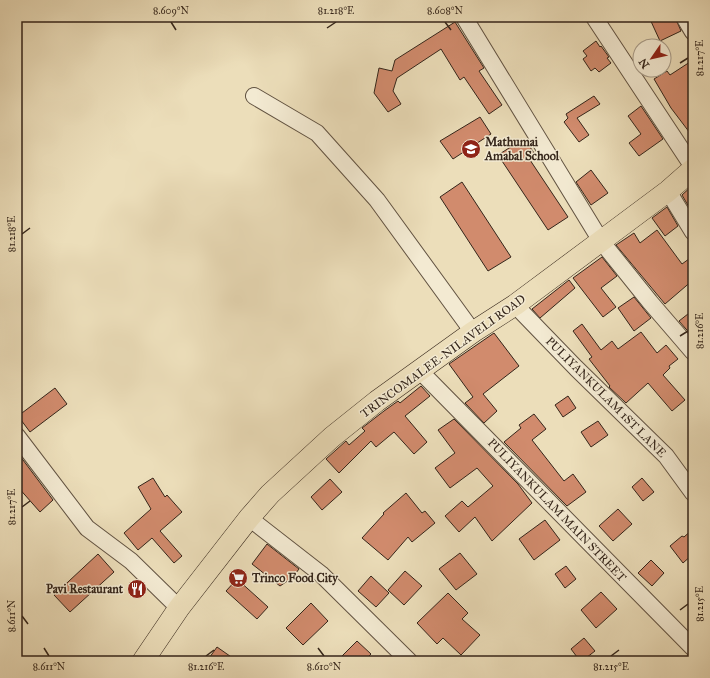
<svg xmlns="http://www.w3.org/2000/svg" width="710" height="678" font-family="'IM FELL Great Primer',serif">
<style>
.building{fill:#d18b6d;stroke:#34251a}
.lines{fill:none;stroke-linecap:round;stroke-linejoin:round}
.minor-casing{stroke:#625342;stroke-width:18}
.major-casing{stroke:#34251a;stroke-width:22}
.minor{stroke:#f3ead2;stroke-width:16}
.major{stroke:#ecdeba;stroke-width:21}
.ticks{fill:none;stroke:#34251a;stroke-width:1.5}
.labels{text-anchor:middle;stroke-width:3;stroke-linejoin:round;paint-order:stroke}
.poi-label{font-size:12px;font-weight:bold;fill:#34251a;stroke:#f3ead2;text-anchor:start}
.street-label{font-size:12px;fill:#34251a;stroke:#f3ead2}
.neatline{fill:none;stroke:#34251a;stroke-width:1.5}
.ticks-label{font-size:10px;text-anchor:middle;fill:#34251a}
</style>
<rect width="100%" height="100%" fill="#ecdeba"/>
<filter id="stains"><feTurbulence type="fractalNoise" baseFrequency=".005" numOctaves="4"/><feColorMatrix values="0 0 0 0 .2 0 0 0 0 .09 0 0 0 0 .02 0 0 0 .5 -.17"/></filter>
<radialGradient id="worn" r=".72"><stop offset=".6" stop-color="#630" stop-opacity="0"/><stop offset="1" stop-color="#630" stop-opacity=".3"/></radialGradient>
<path class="building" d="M649 17H675L681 31 660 41Z
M455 22 484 68 479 71 502 105 489 114 464 77 460 80 441 49 397 78 393 91 401 104 388 112 374 93 379 68 392 71 395 60Z
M596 41 600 47 601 46 609 57 607 58 611 63 599 72 595 68 591 71 583 59 587 56 583 51Z
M693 60V137L671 108 654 79 667 71 670 75Z
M594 96 600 104 577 118 589 135 579 142 564 122 568 118 566 114Z
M641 106 663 139 639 156 629 143 641 134 628 116Z
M480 117 491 134 453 159 440 141Z
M526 141 536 156 530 160 568 217 548 230 498 155 517 143 519 146Z
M591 170 608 193 591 205 576 182Z
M462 182 511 257 488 271 440 197Z
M693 185V214L682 195Z
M667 207 678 226 665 236 652 218Z
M657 230 682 264 693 256V280L665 304 616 245 634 233 640 243Z
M602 257 617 276 601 288 616 307 603 317 573 278Z
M569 280 575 288 540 318 532 309Z
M634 297 651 318 634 331 618 308Z
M693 310V337L679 321Z
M582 324 601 350 612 341 618 349 641 332 657 353 666 345 678 359 669 366 670 368 663 375 685 400 672 411 648 383 626 403 609 387 610 386 589 359 592 357 573 331Z
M494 333 519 366 483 394 497 411 484 423 465 403 473 397 449 364Z
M421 386 430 396 405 416 427 442 414 454 394 432 376 447 371 441 339 473 326 459 346 441 349 445 365 431 362 428 384 411 398 401 400 403Z
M55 388 67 404 30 432 18 416Z
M568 396 576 408 563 417 555 405Z
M534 414 546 429 532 440 564 481 573 474 586 492 567 506 504 442 521 428 519 425Z
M454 419 518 484 532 503 492 541 475 517 459 532 445 516 462 501 468 507 493 486 477 468 450 488 435 468 455 453 438 430Z
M598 421 608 435 591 447 581 432Z
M17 452 53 500 40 512 17 486Z
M153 478 165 497 167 495 182 512 160 531 182 556 174 563 152 538 138 550 124 533 151 509 138 487Z
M642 478 654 492 643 501 632 487Z
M330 479 342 492 322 510 311 497Z
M406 493 422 513 425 511 435 523 412 542 408 537 388 560 362 538 384 514 383 513Z
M618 509 632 524 613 541 599 526Z
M545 520 560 540 534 560 519 539Z
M693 529V554L683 563 670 546 682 536 684 537Z
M267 544 299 569 292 578 280 586 252 564Z
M460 553 477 574 456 590 439 569Z
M98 554 114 572 70 612 54 595Z
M651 560 664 573 652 586 638 573Z
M566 566 576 579 565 588 555 574Z
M405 571 422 586 404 605 388 590Z
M371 576 389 593 376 607 358 591Z
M237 579 268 607 257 619 226 591Z
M601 592 617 609 596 628 581 610Z
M448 593 468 613 462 619 480 635 461 655 443 638 437 644 417 623Z
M311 603 328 621 303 645 286 628Z
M584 638 595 651 582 661H580L571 649Z
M357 641 371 654 364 661H337Z
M217 647 237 661H207Z"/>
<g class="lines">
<defs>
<path id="minor" d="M464 17 601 241 650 302 693 352
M594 17 693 167
M684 17 693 32
M254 96 317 133 377 200 473 332
M668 191 693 232
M515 305 576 368 666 456 693 493
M420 371 693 648
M17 436 87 528 131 561 179 608
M249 518 321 574 409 661"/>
<path id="major" d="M143 661 179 608 249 518 270 494 332 437 377 401 473 332 515 305 601 241 668 191 693 169"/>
</defs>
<use href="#minor" class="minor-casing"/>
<use href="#major" class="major-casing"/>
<use href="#minor" class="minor"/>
<use href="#major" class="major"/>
</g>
<path class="ticks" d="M171 22 176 30M445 22 451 30M327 28 336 22M680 63 688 58M22 234 30 228M680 336 688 331M22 507 30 501M680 610 688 604M22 616 28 624M44 648 49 656M318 648 324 656M206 656 214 650M611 656 619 650"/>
<defs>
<symbol id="school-disc" viewBox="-11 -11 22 22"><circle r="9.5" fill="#8f2418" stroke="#f3ead2"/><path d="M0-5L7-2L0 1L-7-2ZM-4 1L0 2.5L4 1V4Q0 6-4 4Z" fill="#fff"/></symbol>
<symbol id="supermarket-disc" viewBox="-11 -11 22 22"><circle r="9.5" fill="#8f2418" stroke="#f3ead2"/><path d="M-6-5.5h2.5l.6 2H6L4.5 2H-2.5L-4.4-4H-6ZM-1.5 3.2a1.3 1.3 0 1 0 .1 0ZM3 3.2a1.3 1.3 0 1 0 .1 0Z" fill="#fff"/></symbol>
<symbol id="restaurant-disc" viewBox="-11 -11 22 22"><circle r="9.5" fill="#8f2418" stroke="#f3ead2"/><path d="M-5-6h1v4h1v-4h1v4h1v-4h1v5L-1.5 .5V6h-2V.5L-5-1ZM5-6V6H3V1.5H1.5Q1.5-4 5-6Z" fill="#fff"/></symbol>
</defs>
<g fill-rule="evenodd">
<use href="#school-disc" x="460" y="138" width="22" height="22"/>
<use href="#supermarket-disc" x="227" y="567" width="22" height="22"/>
<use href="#restaurant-disc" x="126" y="578" width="22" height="22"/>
</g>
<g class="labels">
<g class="poi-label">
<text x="485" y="146">Mathumai<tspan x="485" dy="14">Amabal School</tspan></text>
<text x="252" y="582">Trinco Food City</text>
<text x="123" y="593" text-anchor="end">Pavi Restaurant</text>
</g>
<g class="street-label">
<text transform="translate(443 356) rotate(-36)" y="4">TRINCOMALEE-NILAVELI ROAD</text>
<text transform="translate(606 397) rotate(45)" y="4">PULIYANKULAM 1ST LANE</text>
<text transform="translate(557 510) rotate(46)" y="4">PULIYANKULAM MAIN STREET</text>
</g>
</g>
<rect width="710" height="678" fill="none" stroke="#ecdeba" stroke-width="44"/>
<g transform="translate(652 58) rotate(236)"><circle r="19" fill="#f3ead2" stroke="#a79b88"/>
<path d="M0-3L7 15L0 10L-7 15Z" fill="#8f2418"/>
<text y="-6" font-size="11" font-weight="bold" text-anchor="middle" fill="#34251a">N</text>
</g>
<rect x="22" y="22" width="666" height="634" class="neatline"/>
<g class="ticks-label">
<text x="171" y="14">8.609°N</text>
<text x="336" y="14">81.218°E</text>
<text x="445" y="14">8.608°N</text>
<text transform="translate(699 58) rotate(-90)" y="4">81.217°E</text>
<text transform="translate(11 234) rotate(-90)" y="4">81.218°E</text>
<text transform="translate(699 331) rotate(-90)" y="4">81.216°E</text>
<text transform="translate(11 507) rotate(-90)" y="4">81.217°E</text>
<text transform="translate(699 604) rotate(-90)" y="4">81.215°E</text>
<text transform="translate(11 616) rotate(-90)" y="4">8.611°N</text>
<text x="49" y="670">8.611°N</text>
<text x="206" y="670">81.216°E</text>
<text x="324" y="670">8.610°N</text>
<text x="611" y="670">81.215°E</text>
</g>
<rect width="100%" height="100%" filter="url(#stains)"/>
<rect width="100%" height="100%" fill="url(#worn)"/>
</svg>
